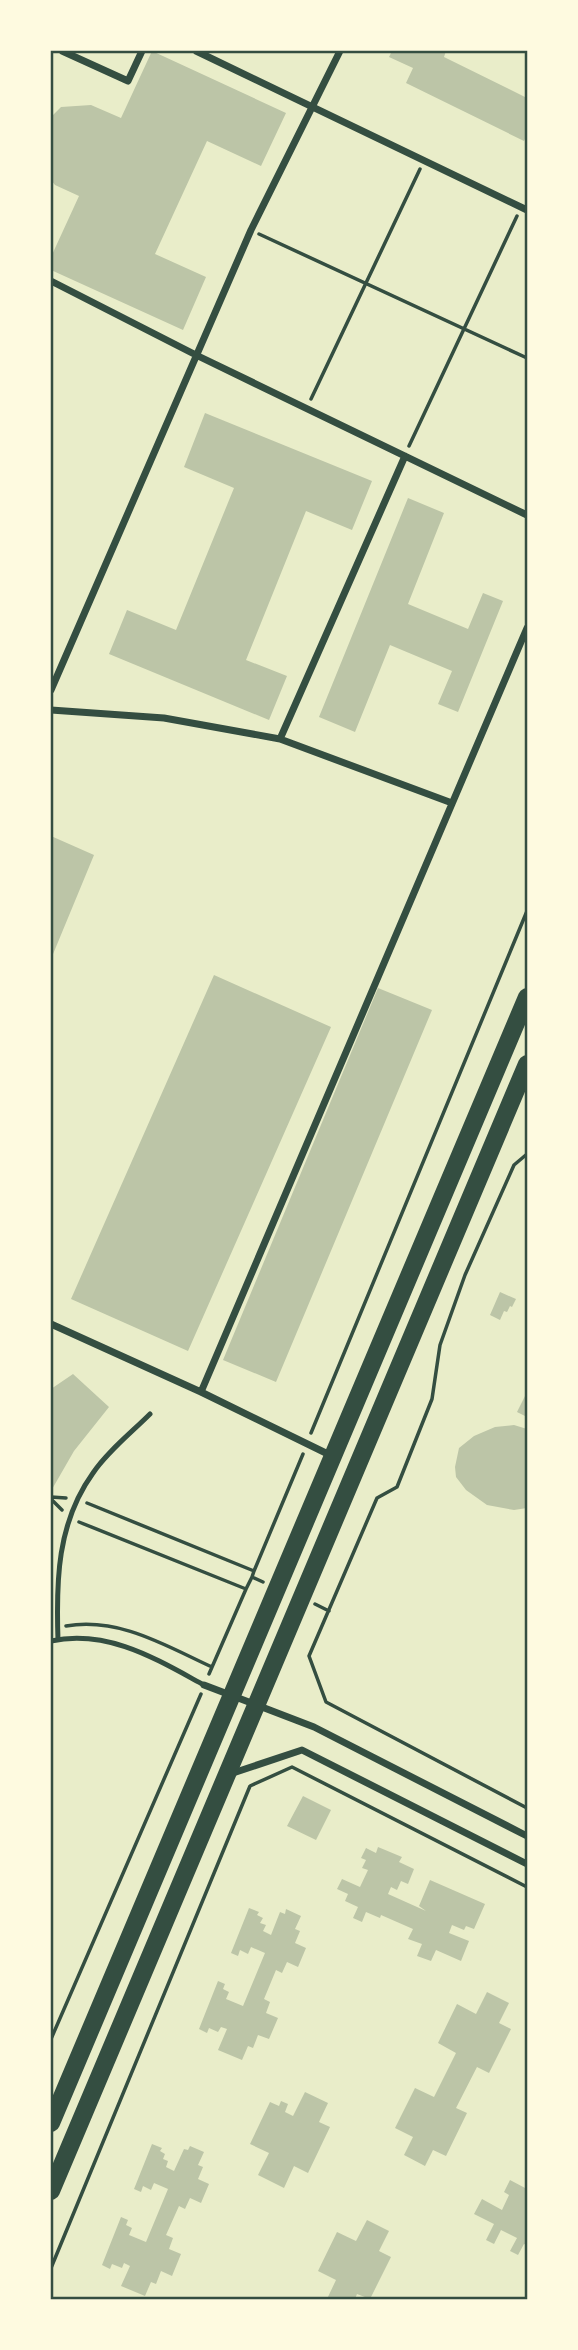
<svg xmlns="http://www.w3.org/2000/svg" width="578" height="2350" font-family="'Open Sans',sans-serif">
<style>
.building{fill:#bcc5a7}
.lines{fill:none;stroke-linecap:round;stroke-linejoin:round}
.path{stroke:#344e41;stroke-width:3.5}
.service{stroke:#344e41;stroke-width:5}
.minor{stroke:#344e41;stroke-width:7}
.primary{stroke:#344e41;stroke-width:18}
.neatline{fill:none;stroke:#344e41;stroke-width:2.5}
</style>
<rect width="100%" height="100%" fill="#e9edc9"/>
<path class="building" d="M152 51 286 113 261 166 207 141 155 254 206 277 183 330 51 270V257L79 196 55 185 51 180V117L61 107 91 105 121 118Z
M392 51H446L444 57 527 98V135L524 141 406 83 413 68 389 57Z
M205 413 372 481 352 530 306 511 246 660 287 676 269 720 109 654 127 610 176 630 234 488 184 467Z
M408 498 444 513 408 604 468 629 483 593 503 601 458 712 438 704 452 671 390 645 355 732 319 717Z
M51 836 94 855 51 959Z
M214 975 331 1027 188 1351 71 1299Z
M378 988 432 1010 276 1382 223 1360Z
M500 1292 516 1299 512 1307 510 1306 507 1312 504 1311 500 1320 490 1315Z
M73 1374 109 1407 74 1451 51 1491V1389Z
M527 1392V1417L517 1412Z
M514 1425 527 1429V1508L514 1510 487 1505 466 1490 456 1477 455 1467 459 1448 474 1436 495 1427Z
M303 1796 331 1810 316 1840 287 1826Z
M378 1847 402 1857 399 1862 414 1869 408 1884 401 1881 397 1890 391 1887 388 1894 426 1911 419 1906 430 1880 485 1904 474 1929 466 1926 464 1930 452 1925 449 1933 469 1941 461 1961 436 1950 431 1961 417 1956 422 1944 408 1939 413 1929 381 1915 380 1918 366 1912 362 1922 353 1918 358 1907 345 1901 348 1894 337 1889 342 1879 360 1887 368 1870 362 1868 366 1860 361 1858 366 1848 376 1853Z
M249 1908 259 1912 257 1915 263 1918 260 1923 266 1925 263 1931 271 1935 280 1912 285 1914 286 1909 301 1916 295 1929 300 1931 295 1943 306 1948 298 1967 287 1962 282 1973 276 1970 264 1999 270 2002 266 2013 278 2018 269 2039 258 2035 253 2048 248 2046 242 2060 218 2050 227 2029 221 2027 218 2032 209 2028 207 2033 199 2029 218 1981 225 1984 223 1989 229 1992 226 1999 243 2006 265 1953 251 1947 248 1954 240 1950 238 1956 231 1953Z
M487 1992 509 2003 499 2023 511 2029 489 2073 477 2067 456 2108 467 2113 446 2156 433 2150 425 2166 404 2155 413 2137 395 2128 415 2088 434 2097 456 2053 438 2043 457 2004 476 2014Z
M305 2092 328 2103 319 2122 330 2127 308 2173 294 2166 284 2188 258 2175 269 2153 250 2144 270 2102 279 2106 281 2101 288 2104 285 2112 293 2116Z
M152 2144 162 2148 160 2151 165 2154 163 2159 168 2161 166 2167 174 2171 184 2149 188 2150 190 2146 204 2152 198 2165 203 2167 198 2179 209 2184 201 2203 190 2198 185 2209 179 2206 166 2235 173 2238 169 2249 181 2254 172 2276 161 2271 156 2284 151 2282 145 2296 121 2286 130 2266 124 2263 122 2268 112 2264 110 2269 102 2265 121 2217 128 2220 126 2225 132 2228 129 2235 146 2242 168 2189 154 2183 151 2190 143 2186 141 2192 134 2189Z
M510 2180 527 2189V2245L524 2244 518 2255 510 2251 517 2238 501 2230 494 2244 486 2240 494 2224 474 2214 482 2199 502 2210 509 2195 504 2192Z
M367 2220 389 2231 379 2251 391 2257 370 2299 357 2294 355 2299H327L336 2280 318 2271 337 2232 356 2241Z"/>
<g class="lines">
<path class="path" d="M259 234 527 358
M311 399 420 169
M409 446 517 216
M527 1154 514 1165 465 1275 440 1345 432 1399 397 1487 377 1498 309 1656 326 1702 527 1808
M311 1433 527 911
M51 1497 66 1498
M51 1499 62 1510
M87 1503 254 1571 252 1577
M79 1522 246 1589 252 1577 263 1582
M254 1571 303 1454
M315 1604 329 1611
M66 1626C120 1617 166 1646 212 1667
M209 1674 246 1589
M51 2039 201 1694
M51 2268 250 1786 292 1767 527 1887"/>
<path class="service" d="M58 1640C56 1581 57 1523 93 1473 107 1452 132 1432 150 1414
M51 1641C108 1629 156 1659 204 1685"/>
<path class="minor" d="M62 51 128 81 142 51
M196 51 527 210
M51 281 196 355 527 515
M51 690 251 230 340 51
M51 710 164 718 280 739 405 456
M280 739 452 803
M51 1324 201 1392
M332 1456 201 1392 527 628
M204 1685 314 1727 527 1836
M230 1774 302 1750 527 1864"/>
<path class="primary" d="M51 2123 527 997
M51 2191 527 1064"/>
</g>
<rect width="578" height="2350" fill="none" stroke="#fefae0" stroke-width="105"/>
<rect x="52" y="52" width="474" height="2246" class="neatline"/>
</svg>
